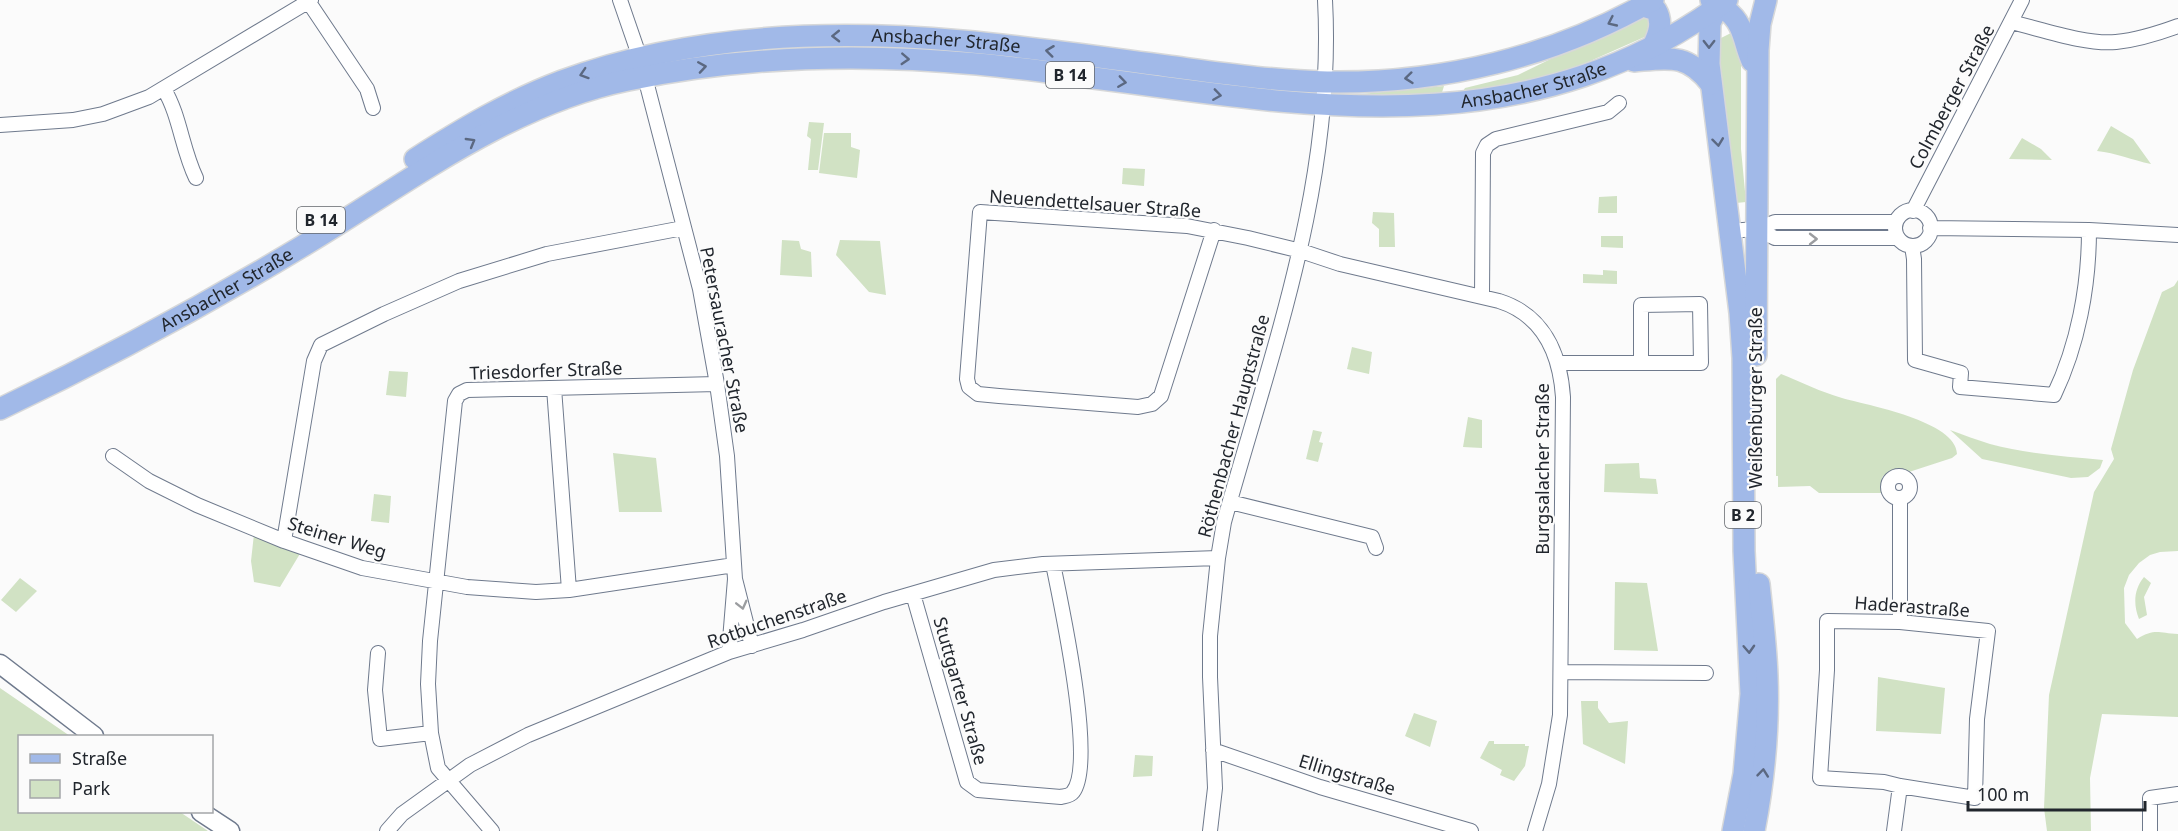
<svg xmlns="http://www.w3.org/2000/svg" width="2178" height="831" font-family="'Noto Sans',sans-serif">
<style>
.green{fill:#d1e2c4}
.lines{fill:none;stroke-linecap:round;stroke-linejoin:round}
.street-casing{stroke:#6f7a8d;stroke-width:16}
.secondary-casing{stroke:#6f7a8d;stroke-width:21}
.primary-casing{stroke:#d7d8d9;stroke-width:24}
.street{stroke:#fff;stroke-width:14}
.secondary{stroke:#fff;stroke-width:18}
.primary{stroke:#a1b9e8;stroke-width:21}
.oneway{stroke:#5b6881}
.oneway2{stroke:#9b9da0}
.labels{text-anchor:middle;stroke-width:4.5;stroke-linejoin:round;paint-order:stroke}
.shield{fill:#fbfbfb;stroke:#62666b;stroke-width:1.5}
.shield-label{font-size:16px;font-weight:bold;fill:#21262d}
.street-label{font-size:18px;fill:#21262d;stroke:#fbfbfb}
</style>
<rect width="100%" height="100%" fill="#fbfbfb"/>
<path class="green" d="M1639 16 1651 18 1649 35 1552 78 1462 93 1465 88 1518 75Z
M1735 31 1741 59V149L1746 202 1736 203 1718 66 1717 40Z
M1444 86 1440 99 1362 101 1361 94Z
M809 122 824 123 818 170H808L811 139 807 136Z
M2111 126 2133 139 2151 164C2132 160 2116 153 2097 151Z
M824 133H851V147L860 150 857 178 819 173Z
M2022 138 2041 149 2052 160 2009 159Z
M1123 168 1145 169 1144 186 1122 184Z
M1617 196V213H1598L1599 197Z
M1373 212 1394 213 1395 247H1379V229L1372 223Z
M1601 236H1623V248L1601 247Z
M782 240 799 241 801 249 811 252 812 277 780 275Z
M840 240 880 241 886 295 869 292 836 255Z
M1603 270 1617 271V284L1583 283V274L1603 275Z
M2178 280V551L2160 552 2150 555 2139 563 2129 575 2124 588 2125 623 2137 639C2155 628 2158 633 2178 634V717L2102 714 2090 778 2091 831H2047L2044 808 2049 695 2094 492 2114 459 2111 449 2133 370 2162 292 2174 286Z
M1352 347 1372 352 1369 374 1347 369Z
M389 371 408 372 406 397 386 395Z
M1781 374C1801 382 1821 392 1842 398 1866 405 1957 421 1957 454L1952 458 1909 472 1896 469 1883 476 1881 482V493H1819L1810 486 1778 487V476H1776V379Z
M1468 417 1482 420V448L1463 447Z
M1313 430 1322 432 1319 442 1323 443 1318 462 1306 459Z
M1950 430C1964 435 1977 440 1990 444 2027 454 2065 456 2103 460L2100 468 2088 477 2071 478 1982 459Z
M613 453 656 458 662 512H619Z
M1639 463 1640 478 1656 479 1658 494 1604 492 1605 464Z
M374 494 391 496 389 523 371 521Z
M254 534 301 552 280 587 254 582 251 561Z
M2144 577 2151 583 2144 597 2147 615 2139 619C2133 604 2134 589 2144 577Z
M20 578 37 591 16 612 1 600Z
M1615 582 1647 583 1658 651 1614 650Z
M1878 677 1945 688 1941 734 1876 731Z
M0 688 70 736H20V812H180L208 831H0Z
M1581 701H1598V708L1609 723 1628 721 1625 764 1583 744Z
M1414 713 1437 721 1430 747 1405 736Z
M1489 741H1494V744H1525V746H1529L1525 766 1514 781 1500 775 1502 770 1480 758Z
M1135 755 1153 756 1152 776 1133 777Z"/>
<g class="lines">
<defs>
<path id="street" d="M620 0 640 58 700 289 717 384 727 456 735 579
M308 1 367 89 373 108
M2011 22C2041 29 2086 45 2116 42 2136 40 2159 33 2178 26
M164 89C180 116 182 149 196 178
M0 125 73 120 103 114 149 97 311 0
M1895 228a18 18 0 1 1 36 0a18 18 0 1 1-36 0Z
M1913 211 2022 0
M1930 228 2089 230 2178 235
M1757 229 1775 238H1898
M1214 230 1161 396 1152 404 1138 407 999 396 978 394 969 387 967 379 980 212 1187 226 1248 238 1301 251 1340 264 1499 301C1543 315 1560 353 1563 397L1560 715 1549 784 1535 831
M1729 231 1757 229 1775 222H1896
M1912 246 1914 259 1915 360 1961 373 1960 387 2054 395C2078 345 2089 286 2089 230
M1482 297 1483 153 1487 145 1496 139 1608 112 1619 103
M1559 363H1701L1700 304 1641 305V363
M554 388 569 590
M113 456 149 481 197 505 284 541 362 568 467 587 536 592 569 590 734 565
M1888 487a11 11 0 1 1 22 0a11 11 0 1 1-22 0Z
M1230 502 1372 537 1376 548
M284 541 314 361 321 345 384 314 459 281 547 254 683 228
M913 594 967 782 978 790 1061 797C1065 796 1070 796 1073 792 1096 763 1061 604 1053 564
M1827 621 1900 622 1988 631 1977 719 1975 798 1900 786 1884 782 1820 778 1827 670Z
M1900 622V498
M729 652 735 579 752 646
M378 653 375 690 380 739 431 733
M1561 672 1706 673
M1213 750 1320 787 1471 831
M387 831 402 814 470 765 528 735 729 652 803 630 884 602 994 570 1043 564 1218 558
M492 831 438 768 431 733 428 684 430 641 455 401 459 394 467 390 717 384
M1210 831 1215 788 1210 677V636L1218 558 1224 522C1272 350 1335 182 1325 0
M1894 831 1900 786
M2150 831V798L2178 794"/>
<path id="secondary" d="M0 664 94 736
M201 812 230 831"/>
<g id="primary">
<path d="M1711 0C1716 4 1722 7 1727 11 1744 23 1744 44 1752 61"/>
<path d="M1719 4 1710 23 1709 64 1740 313 1743 358 1744 551 1751 694 1744 774 1733 831"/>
<path d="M1643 6 1656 10C1663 22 1659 34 1653 46"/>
<path d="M1634 61C1669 58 1687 53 1711 84"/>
<path id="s1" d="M415 159C462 129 509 101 562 81 689 34 829 29 962 41 1031 47 1099 57 1167 66 1220 73 1273 81 1327 82 1441 84 1554 57 1653 0"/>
<path d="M1756 355 1758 50 1760 24 1766 0"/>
<path id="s2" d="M0 409C103 360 203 306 301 247 405 185 506 105 628 80 743 56 860 53 977 64 1236 88 1495 173 1727 0"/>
<path d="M1754 831C1764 780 1769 728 1767 676 1766 645 1762 614 1759 584"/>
</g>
</defs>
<use href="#street" class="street-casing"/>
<use href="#secondary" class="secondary-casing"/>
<use href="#primary" class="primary-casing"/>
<use href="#street" class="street"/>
<use href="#secondary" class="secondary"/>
<use href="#primary" class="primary"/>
</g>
<defs><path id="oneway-chevron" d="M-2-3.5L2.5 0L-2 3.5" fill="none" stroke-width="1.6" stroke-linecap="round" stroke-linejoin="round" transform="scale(1.5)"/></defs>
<g class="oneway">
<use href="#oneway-chevron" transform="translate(1612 22) rotate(155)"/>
<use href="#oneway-chevron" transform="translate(836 36) rotate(179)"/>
<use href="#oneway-chevron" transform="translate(1709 44) rotate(90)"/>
<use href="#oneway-chevron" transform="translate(1050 51) rotate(-173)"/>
<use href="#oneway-chevron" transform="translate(905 59) rotate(3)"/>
<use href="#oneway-chevron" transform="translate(702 67) rotate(-9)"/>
<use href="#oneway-chevron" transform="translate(584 74) rotate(162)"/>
<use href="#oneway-chevron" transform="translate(1409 78) rotate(174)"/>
<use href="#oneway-chevron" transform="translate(1122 82) rotate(8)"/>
<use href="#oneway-chevron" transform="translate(1217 95) rotate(8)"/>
<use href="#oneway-chevron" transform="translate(471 142) rotate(-30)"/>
<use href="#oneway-chevron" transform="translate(1718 142) rotate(83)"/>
<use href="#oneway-chevron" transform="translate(1749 649) rotate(87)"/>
<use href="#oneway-chevron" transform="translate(1763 773) rotate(-84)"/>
</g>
<g class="oneway2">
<use href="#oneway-chevron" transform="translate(1813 239)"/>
<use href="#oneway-chevron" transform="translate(742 605) rotate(76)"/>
</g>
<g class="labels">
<g class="shield">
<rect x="1046" y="62" width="48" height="26" rx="4.5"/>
<rect x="297" y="207" width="48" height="26" rx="4.5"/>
<rect x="1725" y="502" width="36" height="26" rx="4.5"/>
</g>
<g class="shield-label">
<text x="1070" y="81">B 14</text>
<text x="321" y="226">B 14</text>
<text x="1743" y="521">B 2</text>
</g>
<g class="street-label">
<text dy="6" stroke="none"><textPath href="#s1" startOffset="556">Ansbacher Straße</textPath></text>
<text dy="6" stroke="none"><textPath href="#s2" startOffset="1623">Ansbacher Straße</textPath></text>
<text transform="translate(1952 97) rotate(-62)" y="6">Colmberger Straße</text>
<text transform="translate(1095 204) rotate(4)" y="6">Neuendettelsauer Straße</text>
<text dy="6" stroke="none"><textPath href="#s2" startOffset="256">Ansbacher Straße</textPath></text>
<text transform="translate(724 340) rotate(79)" y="6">Petersauracher Straße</text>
<text transform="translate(546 371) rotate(-2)" y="6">Triesdorfer Straße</text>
<text transform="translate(1756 398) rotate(-90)" y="6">Weißenburger Straße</text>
<text transform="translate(1234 426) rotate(-75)" y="6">Röthenbacher Hauptstraße</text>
<text transform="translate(1543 469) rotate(-90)" y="6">Burgsalacher Straße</text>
<text transform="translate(337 538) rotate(17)" y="6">Steiner Weg</text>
<text transform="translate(1912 607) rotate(4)" y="6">Haderastraße</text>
<text transform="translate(777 619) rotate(-19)" y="6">Rotbuchenstraße</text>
<text transform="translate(960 691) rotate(74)" y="6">Stuttgarter Straße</text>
<text transform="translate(1347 775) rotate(17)" y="6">Ellingstraße</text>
</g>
</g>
<rect x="18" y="735" width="195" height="78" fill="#fbfbfb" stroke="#a4a6a9" stroke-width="1.5"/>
<rect x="30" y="754" width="30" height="9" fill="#a1b9e8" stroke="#a4a6a9" stroke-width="1.5"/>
<text x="72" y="765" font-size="18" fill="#21262d">Straße</text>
<rect x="30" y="780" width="30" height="18" fill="#d1e2c4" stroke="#a4a6a9" stroke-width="1.5"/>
<text x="72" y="795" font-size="18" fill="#21262d">Park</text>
<path d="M1968 801v9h177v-9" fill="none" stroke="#21262d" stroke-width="3"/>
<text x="1977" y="801" font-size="18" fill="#21262d" stroke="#fbfbfb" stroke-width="4.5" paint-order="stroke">100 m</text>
</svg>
